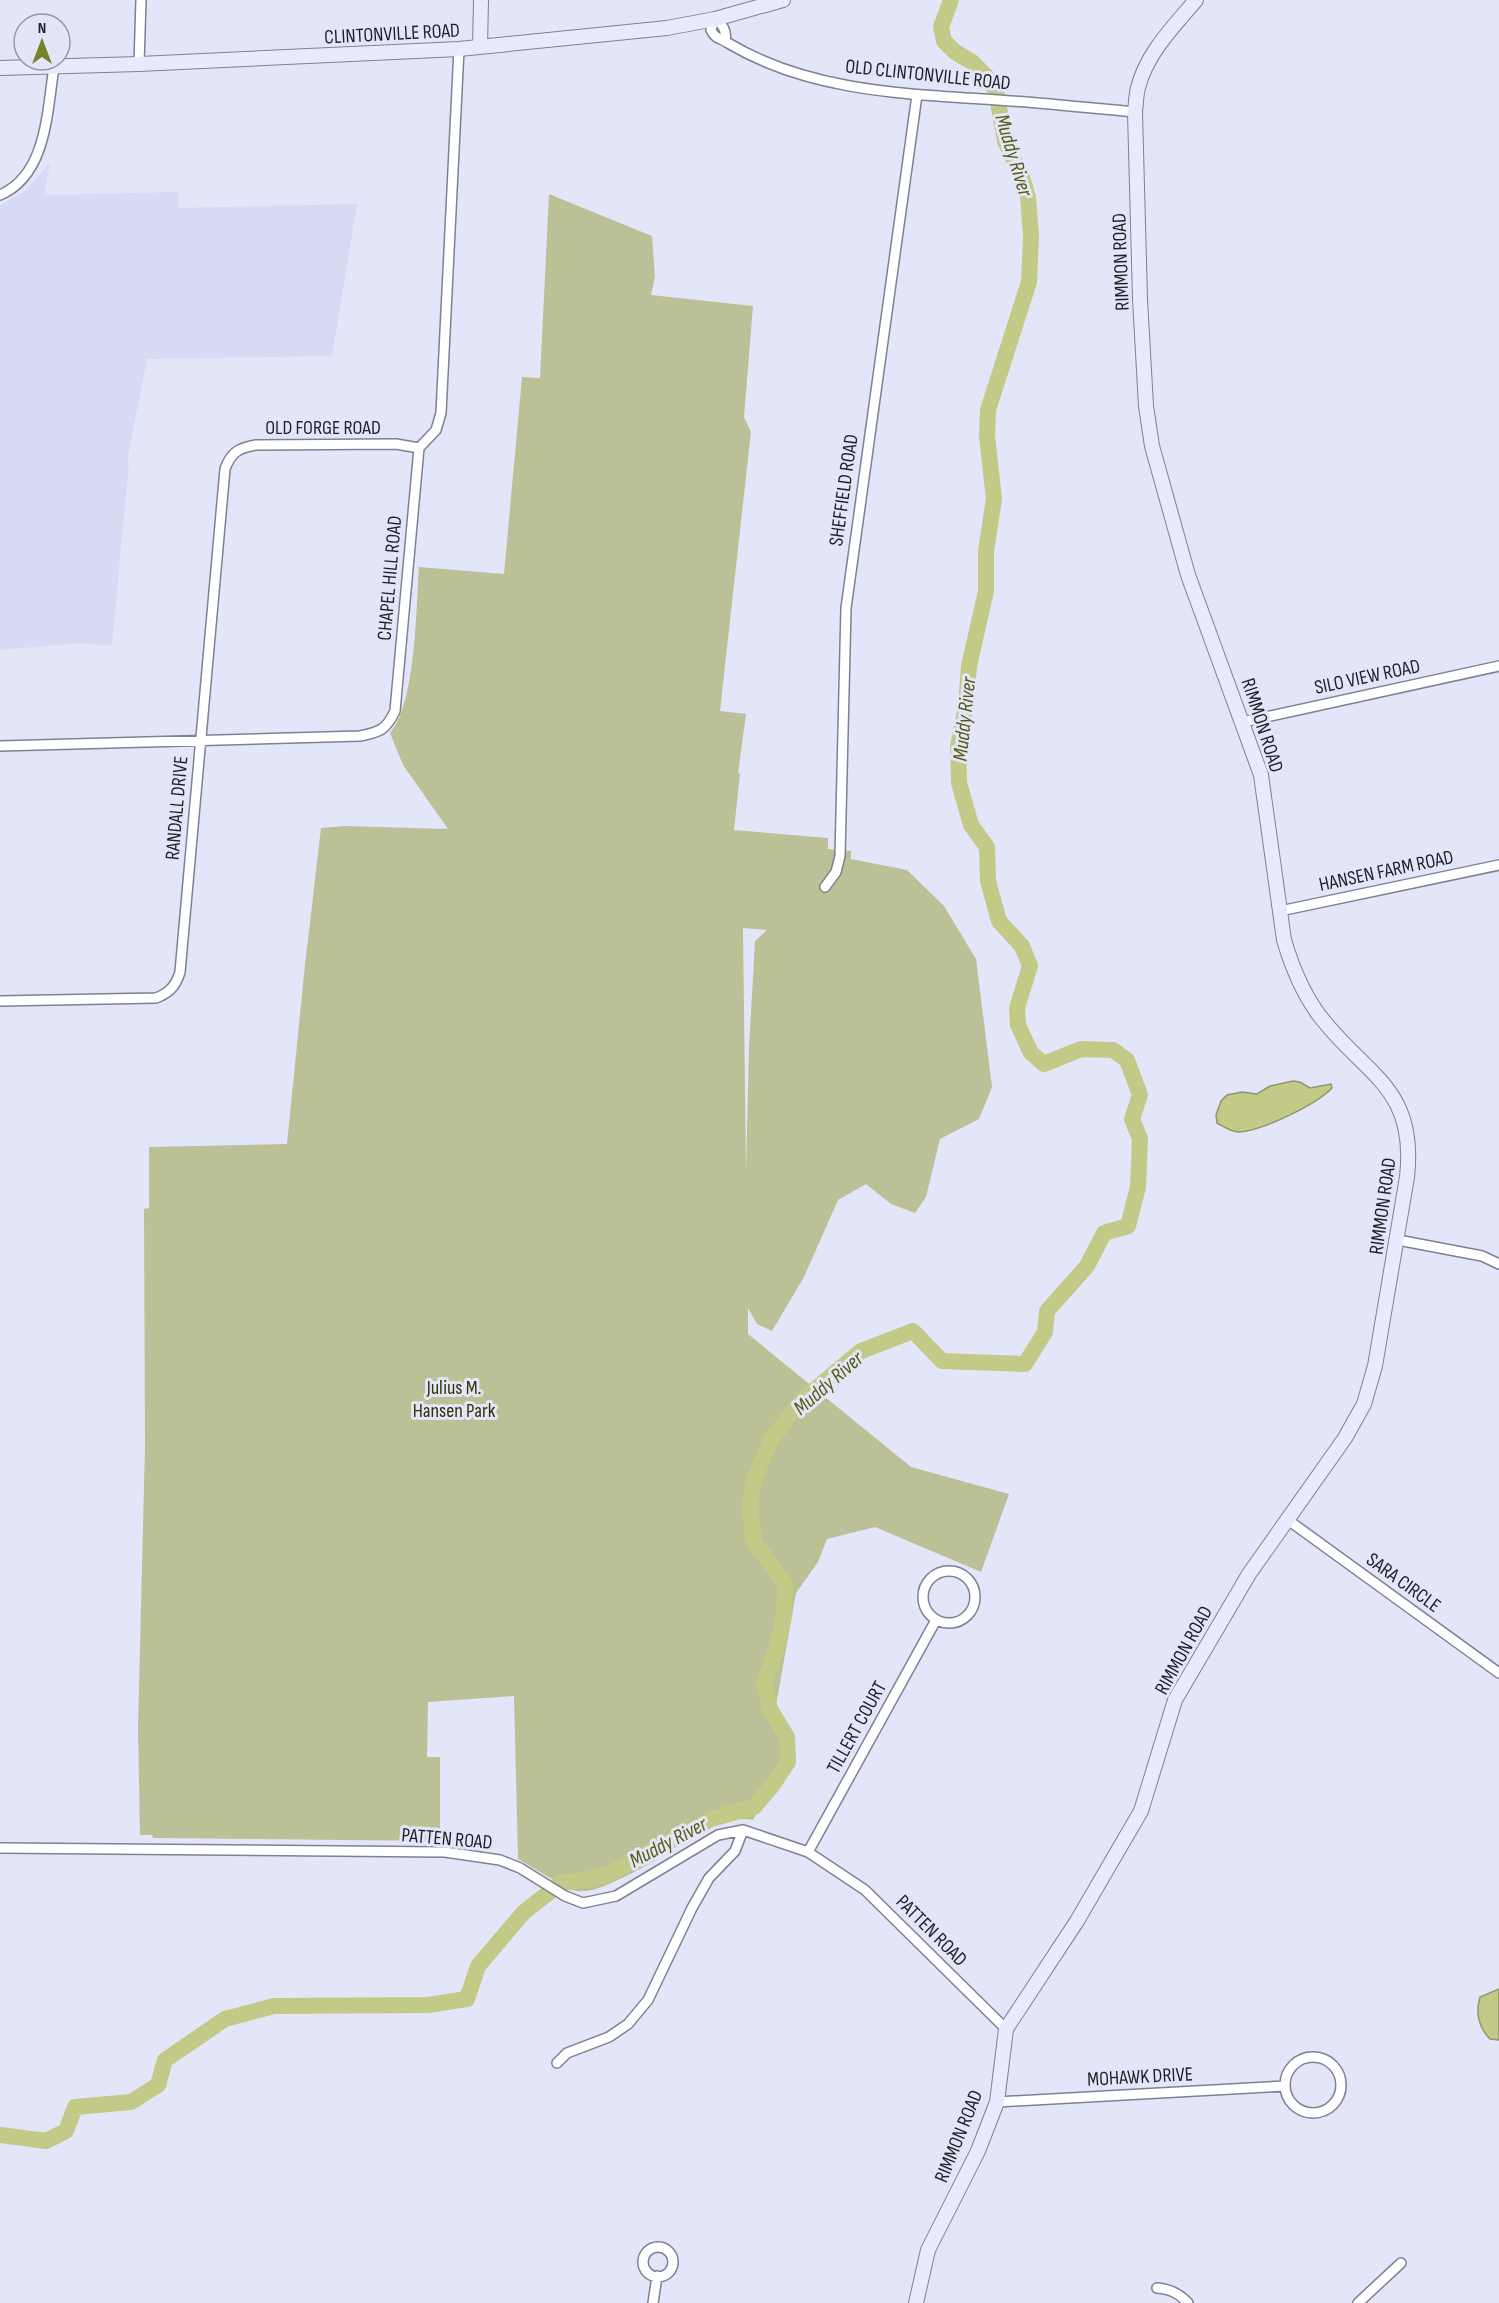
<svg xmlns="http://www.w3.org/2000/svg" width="1499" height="2303" font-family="'Sofia Sans Condensed',sans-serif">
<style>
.built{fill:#d6daf3}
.green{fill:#bcc096;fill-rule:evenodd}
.water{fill:#c3c986;stroke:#929669;stroke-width:1.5}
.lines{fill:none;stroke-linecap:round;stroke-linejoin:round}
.river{stroke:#c3c986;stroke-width:16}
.street-casing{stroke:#7f8192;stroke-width:12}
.secondary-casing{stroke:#7f8192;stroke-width:16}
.street{stroke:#fff;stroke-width:9}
.secondary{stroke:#e8eafd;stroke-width:14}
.labels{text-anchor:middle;stroke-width:6;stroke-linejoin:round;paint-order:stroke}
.street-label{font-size:20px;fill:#1f2026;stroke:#e3e6f8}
.park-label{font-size:20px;fill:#313300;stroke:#e3e6f8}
.water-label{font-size:21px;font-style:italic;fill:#585b0f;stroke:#e3e6f8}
</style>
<rect width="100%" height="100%" fill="#e3e6f8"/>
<path class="built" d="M50 163 44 195 178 192 179 208 357 204 332 356 147 359 127 462H129L112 646 81 643 0 650V205L24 192Z"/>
<path class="green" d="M549 194 652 236 655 277 651 295 753 306 744 417 751 432 720 711 746 714 738 773 740 774 734 830 828 838V849L851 851V859L907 870 944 906 976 959 992 1087 979 1119 940 1139 926 1197 915 1213 891 1204 866 1184 838 1200 804 1277 772 1331 757 1324 748 1308V1334L911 1467 1009 1494 981 1572 875 1527 827 1539 818 1562 796 1593 778 1694 774 1714 790 1752 753 1820C713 1814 684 1840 654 1861 640 1870 624 1877 609 1884 595 1890 583 1894 569 1889L518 1859 514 1696 428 1702 427 1757H440V1841L153 1838 152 1835H140L138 1728 145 1446 144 1209 149 1208V1147L287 1144 305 965 321 828 345 826 448 829 403 765 390 733C416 703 416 608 419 567L504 574 522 377 540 378ZM743 928 767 930 755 941 749 1048 746 1171Z"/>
<path class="water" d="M1293 1081 1300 1082 1310 1088 1331 1084 1332 1088C1317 1104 1262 1131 1239 1132 1231 1132 1224 1127 1217 1123L1216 1115 1221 1101 1227 1095 1242 1092 1257 1094 1270 1086Z
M1499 1989V2040L1490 2039C1479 2028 1475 2013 1480 1997Z"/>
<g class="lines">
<path class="river" d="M0 2135 46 2141 66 2131 75 2107 131 2102 158 2085 165 2060 225 2019 274 2006 428 2005 467 1999 478 1966 524 1912 561 1883 590 1879 611 1873 711 1819 754 1807 772 1786 788 1762 787 1737 770 1709 764 1683 775 1653 784 1616 785 1584 754 1542 750 1513 753 1482 771 1440 800 1402 861 1351 913 1331 942 1361 1025 1364 1045 1332 1047 1311 1087 1266 1104 1233 1128 1226 1138 1187 1140 1139 1132 1119 1140 1095 1127 1060 1113 1050 1081 1049 1044 1064 1031 1053 1018 1025 1017 1008 1030 966 1022 946 999 921 988 881 987 847 971 825 959 783 958 747 966 706 969 666 986 591V551L994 499 987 436 988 410 1029 282 1031 236 1028 197 1022 177 1005 141 996 91 986 76 972 62 955 52 944 41 941 27 951 0"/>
<defs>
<path id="street" d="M725 41C727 32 723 23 714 19L711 30C715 39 721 38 728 43 810 92 906 94 998 100 1044 103 1090 108 1135 112
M139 64 141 0
M0 195C47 175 47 111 54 67
M1243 722 1499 666
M0 746 360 736C380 732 386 730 395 711L419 448 436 430 441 413 459 49
M825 887 836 872 840 856 846 608 917 95
M1280 911 1499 865
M0 1001 156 998C169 993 176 986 180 972L225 469C231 452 239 448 256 445L396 444 419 448
M1398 1240 1482 1256 1499 1264
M1288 1520 1499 1673
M923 1597a26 26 0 1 1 52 0a26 26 0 1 1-52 0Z
M0 1848 445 1852 500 1860 520 1868 565 1896 583 1903 616 1896 718 1835 743 1830 808 1852 865 1890 1006 2029
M808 1852 936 1620
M1285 2085a28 28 0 1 1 56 0a28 28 0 1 1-56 0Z
M557 2063 567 2053 609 2037 628 2024 648 2000 692 1908 709 1878 735 1851 743 1830
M997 2102 1285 2086
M643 2262a15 15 0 1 1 30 0a15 15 0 1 1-30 0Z
M1157 2288C1170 2289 1179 2293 1188 2303
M653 2303 657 2276
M1358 2303 1401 2263"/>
<path id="secondary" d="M480 47 481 0
M0 68 139 64 459 49 667 28 715 19 783 0
M916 2303 928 2250 978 2151 997 2102 1006 2029 1077 1921 1141 1811 1175 1700 1249 1574 1345 1438 1364 1404 1375 1366 1407 1177C1417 1086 1365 1076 1319 1015 1302 992 1292 967 1284 940L1261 775 1188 575 1152 446 1146 406 1140 299 1135 112C1136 104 1136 95 1138 88 1146 54 1174 26 1196 0"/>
</defs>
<use href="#street" class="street-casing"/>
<use href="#secondary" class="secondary-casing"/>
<use href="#street" class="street"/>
<use href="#secondary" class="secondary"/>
</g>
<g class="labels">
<g class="street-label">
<text transform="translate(392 33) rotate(-3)" y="7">CLINTONVILLE ROAD</text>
<text transform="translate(928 74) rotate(6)" y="7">OLD CLINTONVILLE ROAD</text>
<text transform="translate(1120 262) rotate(-92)" y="7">RIMMON ROAD</text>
<text x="323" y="434">OLD FORGE ROAD</text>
<text transform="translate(843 490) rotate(-82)" y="7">SHEFFIELD ROAD</text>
<text transform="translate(389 578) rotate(-85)" y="7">CHAPEL HILL ROAD</text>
<text transform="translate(1367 676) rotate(-12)" y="7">SILO VIEW ROAD</text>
<text transform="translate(1263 725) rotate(72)" y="7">RIMMON ROAD</text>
<text transform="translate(176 808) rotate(-85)" y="7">RANDALL DRIVE</text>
<text transform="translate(1386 870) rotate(-12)" y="7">HANSEN FARM ROAD</text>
<text transform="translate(1382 1206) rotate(-82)" y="7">RIMMON ROAD</text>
<text transform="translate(1404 1582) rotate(36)" y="7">SARA CIRCLE</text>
<text transform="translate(1183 1650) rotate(-61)" y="7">RIMMON ROAD</text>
<text transform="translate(856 1727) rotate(-61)" y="7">TILLERT COURT</text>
<text transform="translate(447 1838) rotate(5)" y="7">PATTEN ROAD</text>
<text transform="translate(932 1930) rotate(45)" y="7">PATTEN ROAD</text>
<text transform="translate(1140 2076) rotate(-3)" y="7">MOHAWK DRIVE</text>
<text transform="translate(958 2136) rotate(-68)" y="7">RIMMON ROAD</text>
</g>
<g class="park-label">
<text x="454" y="1394">Julius M.<tspan x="454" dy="23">Hansen Park</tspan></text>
</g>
<g class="water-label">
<text transform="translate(1014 155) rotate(73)" y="7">Muddy River</text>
<text transform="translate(964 719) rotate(-84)" y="7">Muddy River</text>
<text transform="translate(828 1383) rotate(-41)" y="7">Muddy River</text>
<text transform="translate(668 1842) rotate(-28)" y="7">Muddy River</text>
</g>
</g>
<g transform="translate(42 42)"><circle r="28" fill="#e3e6f8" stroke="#9597a4" stroke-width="1.5"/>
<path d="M0-4.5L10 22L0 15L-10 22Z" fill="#7a7f29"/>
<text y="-9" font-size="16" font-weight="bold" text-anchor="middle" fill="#1f2026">N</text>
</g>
</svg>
